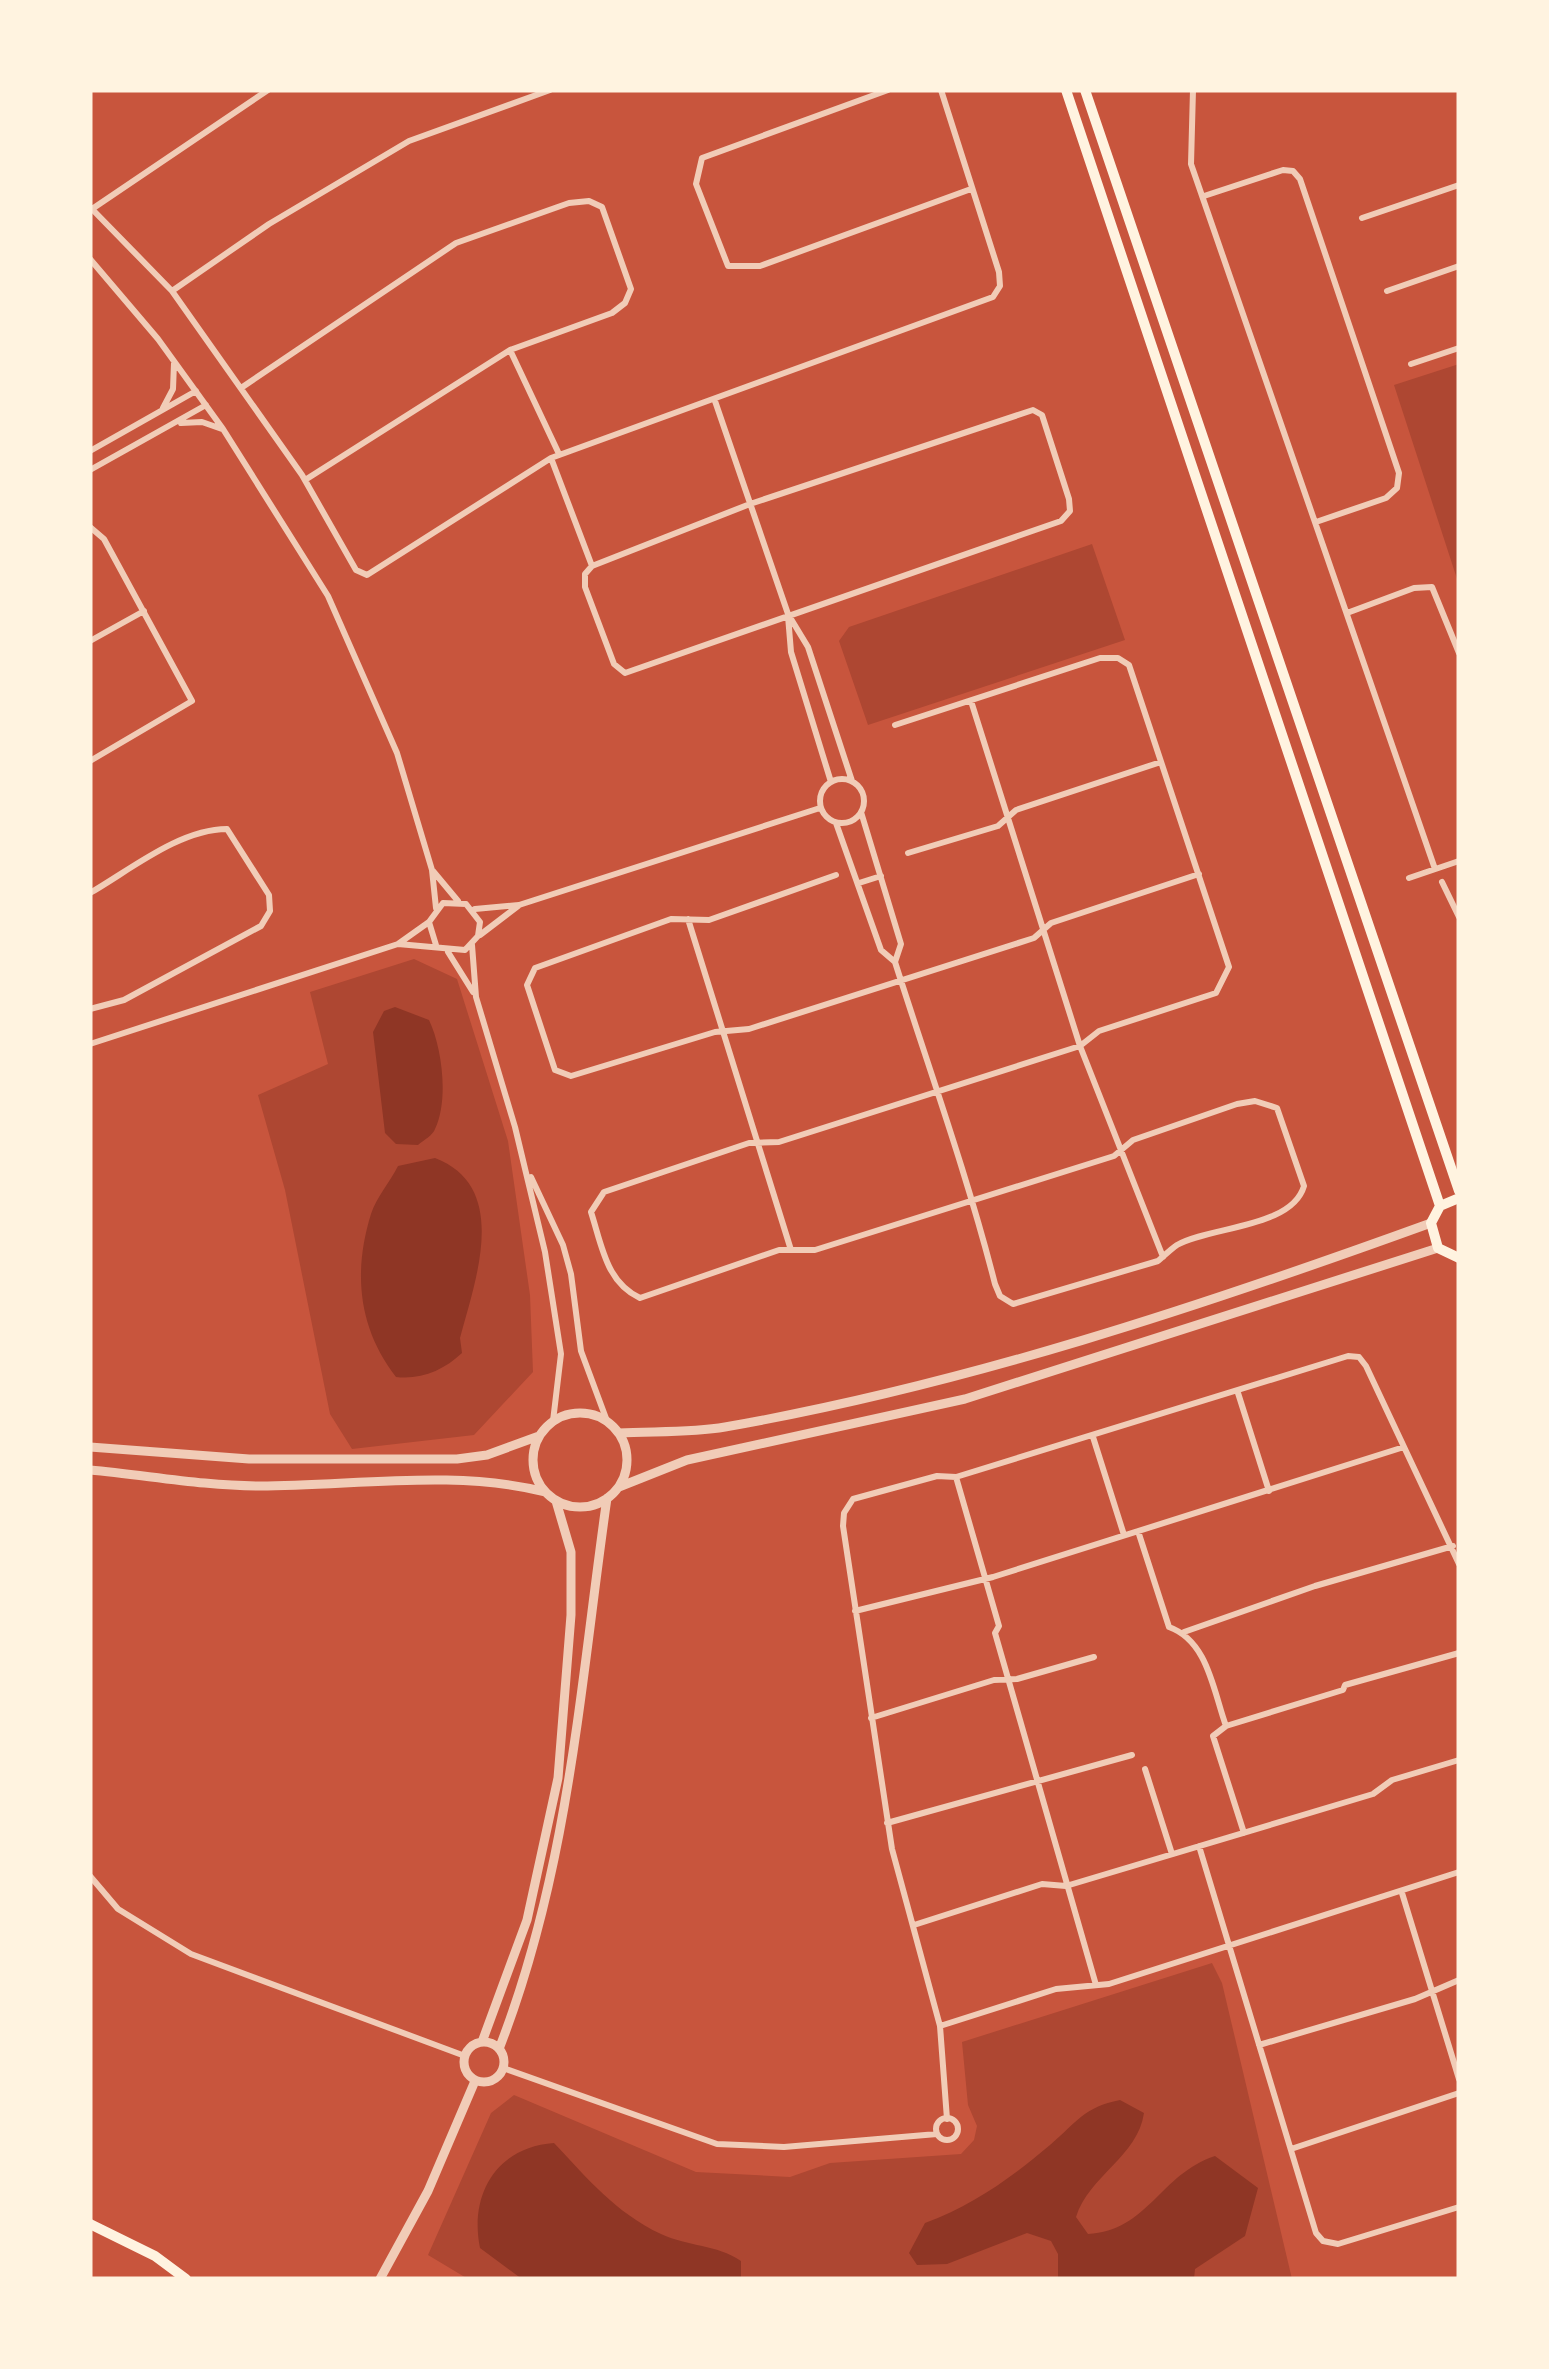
<svg xmlns="http://www.w3.org/2000/svg" width="1549" height="2369" font-family="Lato,sans-serif">
<style>
.green{fill:#ae4732}
.water{fill:#8f3625}
.lines{fill:none;stroke-linecap:round;stroke-linejoin:round}
.minor{stroke:#f1ccb7;stroke-width:6}
.tertiary{stroke:#f1ccb7;stroke-width:9}
.secondary{stroke:#fff3e0;stroke-width:10}
</style>
<rect width="100%" height="100%" fill="#c8553d"/>
<path class="green" d="M1459 364V585L1394 385Z
M1092 544 1125 640 868 725 839 641 849 627Z
M414 959 457 979 508 1141 530 1295 533 1372 474 1435 352 1449 330 1414 285 1190 258 1095 328 1064 310 992Z
M1212 1963 1222 1983 1292 2279H468L428 2255 491 2113 514 2095 696 2172 790 2177 830 2163 961 2154 974 2140 977 2126 968 2105 962 2042Z"/>
<path class="water" d="M395 1007 429 1020C442 1047 449 1100 435 1129 433 1135 424 1140 418 1145L396 1144 385 1133 373 1032 384 1011Z
M435 1158C511 1187 475 1281 460 1338L462 1353C444 1370 421 1380 396 1377 358 1328 353 1272 371 1214 376 1198 390 1182 398 1166Z
M1120 2100 1144 2113C1138 2156 1089 2176 1076 2217L1088 2234C1148 2231 1160 2174 1215 2156L1258 2188 1245 2236 1195 2269 1194 2279H1058V2254L1051 2241 1027 2233 947 2264 917 2265 909 2253 925 2223C973 2205 1011 2178 1050 2145 1077 2122 1084 2107 1120 2100Z
M554 2143C587 2178 616 2213 661 2234 689 2247 716 2244 741 2261V2279H522L480 2248C469 2194 497 2147 554 2143Z"/>
<g class="lines">
<path class="minor" d="M888 90 702 158 696 184 728 266H760L971 189
M1193 90 1191 164 1435 869
M1204 196 1283 170 1293 171 1300 179 1399 473 1397 488 1386 498 1316 522
M90 207 172 291 302 475 356 570 367 575 551 458 993 297 1000 286 999 272 941 90
M92 209 268 90
M1362 218 1459 185
M90 259 158 339 223 429 328 596 397 753 432 870 436 908
M172 291 269 224 409 141 550 90
M1387 291 1459 266
M1411 364 1459 348
M241 388 456 243 569 203 589 201 602 207 631 289 625 303 612 313 510 350
M715 401 788 614 808 647 852 781
M163 408 173 389 174 363
M1033 410 1042 415 1069 499 1070 511 1061 521 625 673 614 664 585 587V574L592 566 750 504Z
M181 423 202 422 222 429
M90 451 196 391
M551 458 592 566
M90 470 206 405
M305 480 510 350 559 454
M90 527 104 539 192 701 90 761
M1347 613 1414 588 1432 587 1459 653
M788 616 791 652 831 782
M90 641 144 611
M971 701 1080 1046 1163 1257
M820 801a22 22 0 1 1 44 0a22 22 0 1 1-44 0Z
M861 812 901 944 895 962
M836 823 881 950 895 962C929 1069 967 1174 995 1284L1000 1296 1013 1304 1158 1261C1164 1256 1171 1249 1177 1245 1211 1226 1292 1228 1304 1186L1277 1108 1255 1101 1237 1104 1133 1140 1114 1156 815 1250H779L640 1298C606 1282 602 1246 591 1212L604 1192 749 1143 779 1142 1080 1046 1099 1031 1216 993 1229 967 1129 665 1118 658H1100L895 725
M908 853 998 826 1016 810 1161 762
M433 871 458 901
M836 875 709 920 671 919 535 968 527 985 555 1070 571 1076 715 1032 749 1029 1034 938 1051 923 1199 874
M1409 878 1459 861
M1442 882 1459 917
M859 883 881 876
M90 893C130 870 180 829 227 829L269 895 270 911 261 926 124 1000 90 1009
M475 909 519 905 820 808
M688 919 791 1250
M429 922 436 945
M480 935 518 906
M472 945 476 997 515 1127 545 1252 561 1354 553 1421
M448 952 473 992
M90 1044 398 944 429 922 443 903 466 904 480 922 478 936 465 950 398 944
M531 1177 563 1245 571 1274 581 1351 607 1421
M1238 1393 1269 1491
M1093 1437 1124 1535
M956 1477 999 1626 995 1633 1096 1985
M1138 1531 1169 1627C1208 1641 1213 1690 1226 1726L1213 1736 1244 1833
M855 1611 993 1577 1404 1447
M1184 1632 1315 1586 1453 1546
M871 1718 994 1680 1017 1679 1094 1657
M1226 1726 1343 1690 1345 1685 1459 1653
M1145 1769 1172 1854
M887 1823 1132 1755
M1199 1846 1316 2233 1323 2241 1338 2244 1459 2207
M90 1876 118 1909 191 1954 465 2056
M1402 1893 1459 2079
M914 1925 1042 1884 1066 1886 1373 1794 1392 1780 1459 1760
M940 2026 1056 1989 1109 1984 1459 1872
M1259 2045 1415 1999 1459 1980
M503 2068 717 2144 784 2147 937 2134
M936 2129a11 11 0 1 1 22 0a11 11 0 1 1-22 0Z
M947 2119 940 2026 892 1849 843 1526 844 1513 853 1499 937 1476 956 1477 1348 1356 1359 1357 1366 1366 1459 1564
M1291 2149 1459 2093"/>
<path class="tertiary" d="M533 1460a47 47 0 1 1 94 0a47 47 0 1 1-94 0Z
M619 1433C653 1431 691 1433 725 1427 965 1385 1202 1306 1431 1223
M90 1447 249 1459H457L487 1455 539 1436
M90 1470C146 1475 204 1486 260 1486 353 1486 455 1469 545 1492
M619 1487 687 1460 965 1399 1438 1248
M464 2062a20 20 0 1 1 40 0a20 20 0 1 1-40 0Z
M482 2042 527 1920 558 1778 571 1615V1552L556 1501
M499 2049C569 1869 580 1687 607 1498
M380 2279 428 2191 475 2081"/>
<path class="secondary" d="M1066 90 1440 1206
M1085 90 1459 1191
M1459 1198 1440 1206 1431 1223 1438 1248 1459 1258
M90 2224 155 2256 186 2279"/>
</g>
<rect width="1549" height="2369" fill="none" stroke="#fff3e0" stroke-width="185"/>
</svg>
